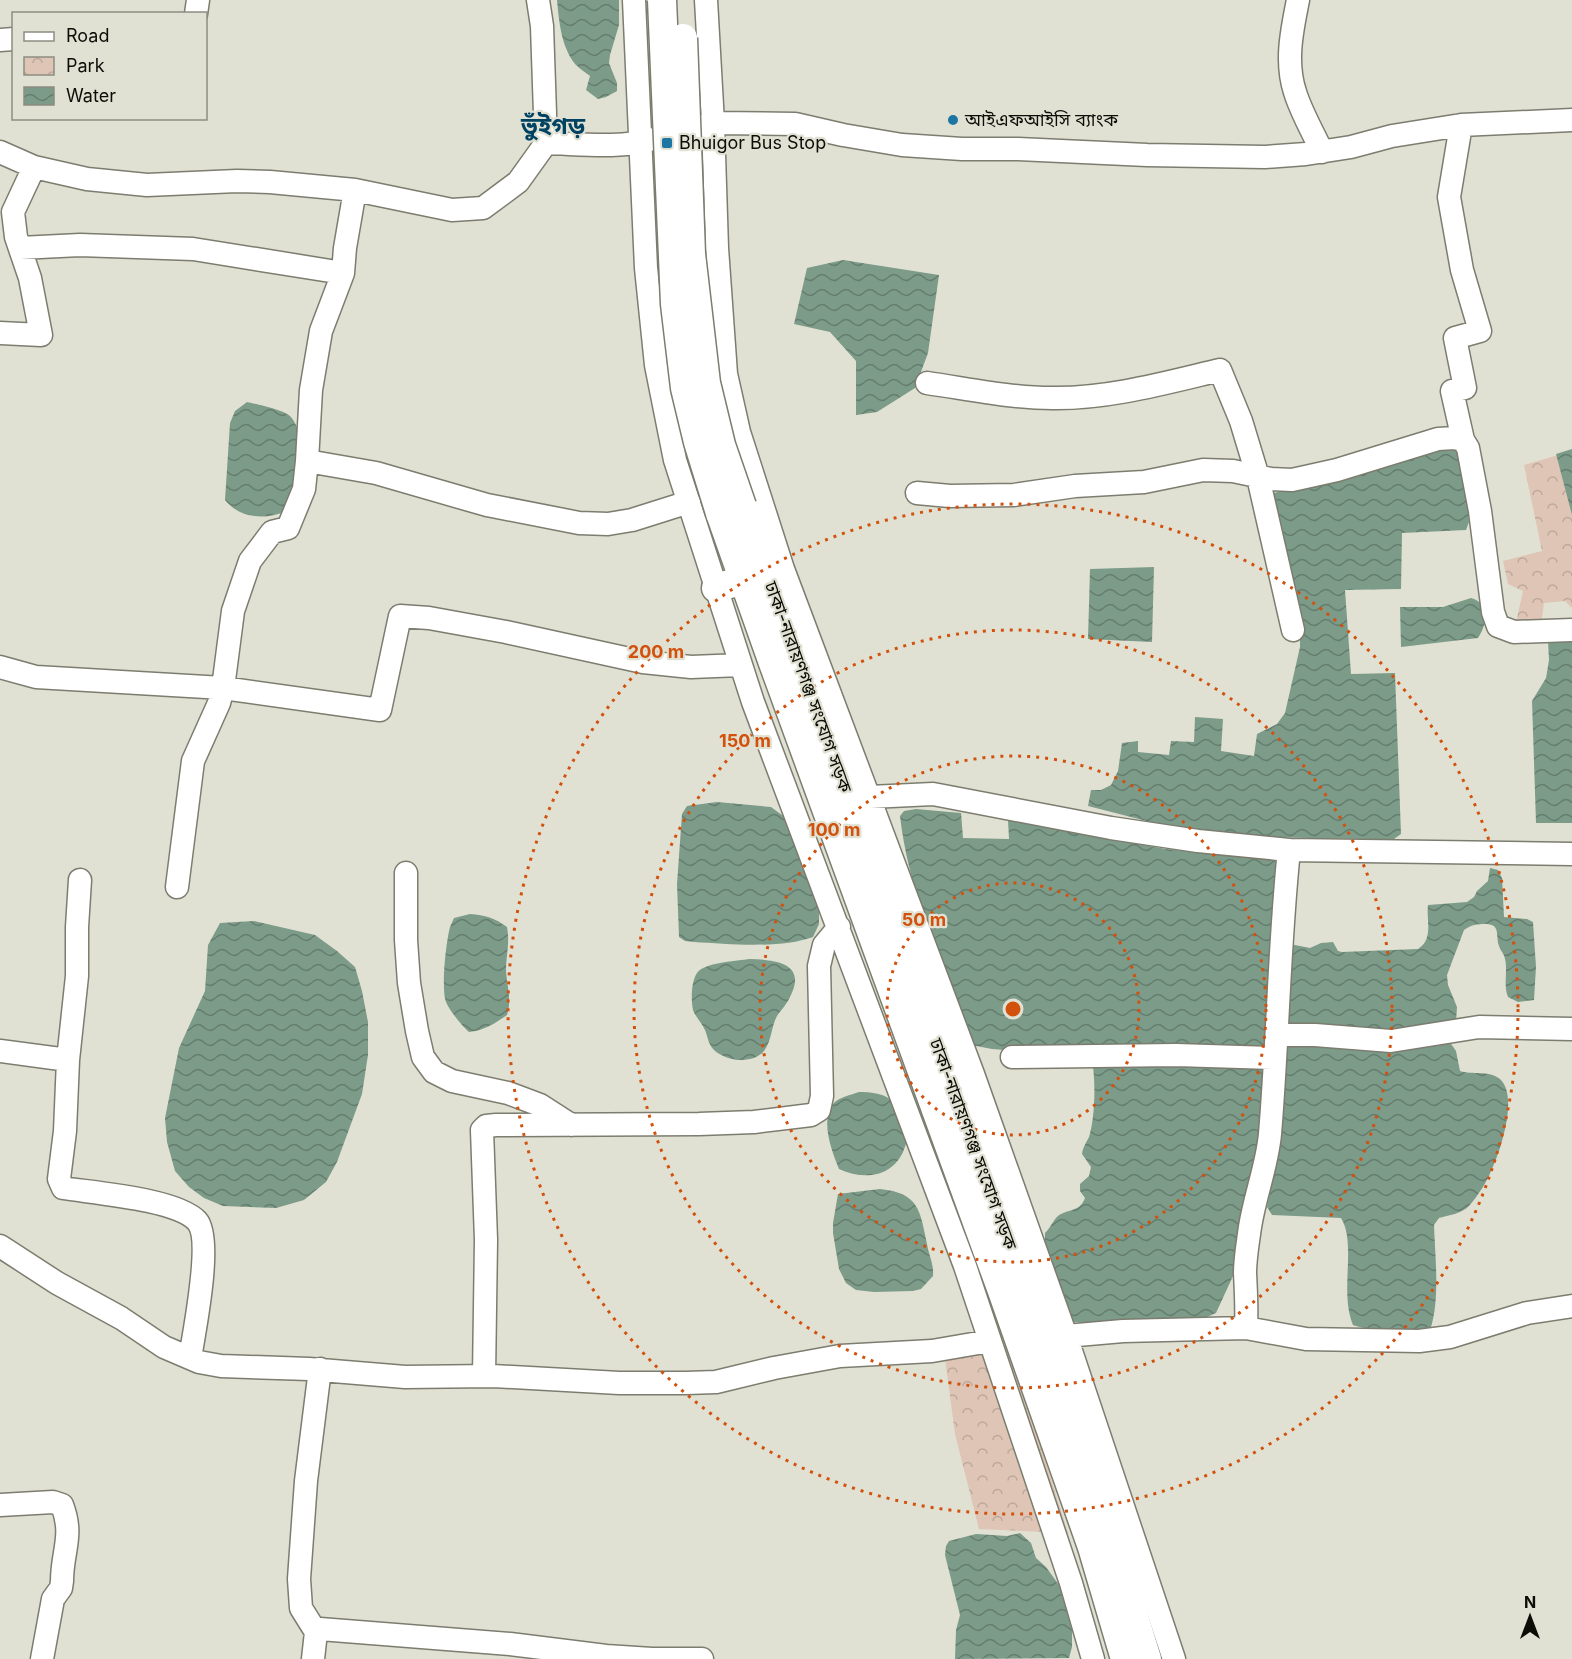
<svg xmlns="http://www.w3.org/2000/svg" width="1572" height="1659" font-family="Inter,'Noto Sans Bengali',sans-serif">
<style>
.park{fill:url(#park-crowns)}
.water{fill:url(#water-waves)}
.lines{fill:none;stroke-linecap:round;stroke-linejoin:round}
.minor-casing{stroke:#7c7c6f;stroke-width:25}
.major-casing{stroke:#7c7c6f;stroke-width:31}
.minor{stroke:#fff;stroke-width:22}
.major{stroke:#fff;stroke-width:28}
.major-bridge-casing{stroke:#7c7c6f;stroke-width:31;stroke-linecap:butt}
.major-bridge{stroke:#fff;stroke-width:28}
.ring{fill:none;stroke:#d2510c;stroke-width:3;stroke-dasharray:3 6}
.poi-dot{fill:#1d75a4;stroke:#e1e1d3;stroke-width:2}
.labels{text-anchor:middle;stroke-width:4.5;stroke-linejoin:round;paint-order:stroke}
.poi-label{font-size:18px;fill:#0d0d08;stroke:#e1e1d3;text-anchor:start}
.street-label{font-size:18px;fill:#0d0d08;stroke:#e1e1d3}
.district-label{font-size:24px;font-weight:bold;fill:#004262;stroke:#e1e1d3}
.centre{fill:#d2510c;stroke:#e1e1d3;stroke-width:3}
.ring-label{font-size:18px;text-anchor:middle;font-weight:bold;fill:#d2510c;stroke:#e1e1d3;stroke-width:4.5;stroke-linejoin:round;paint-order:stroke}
</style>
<defs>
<pattern id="park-crowns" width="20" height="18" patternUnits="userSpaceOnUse" patternTransform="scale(1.5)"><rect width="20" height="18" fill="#dec5b5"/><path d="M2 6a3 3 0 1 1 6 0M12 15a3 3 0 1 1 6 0" fill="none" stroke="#bda89a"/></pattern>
<pattern id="water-waves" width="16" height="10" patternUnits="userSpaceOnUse" patternTransform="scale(1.5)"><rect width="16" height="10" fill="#7c9b89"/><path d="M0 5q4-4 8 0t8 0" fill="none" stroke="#647d6e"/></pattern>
</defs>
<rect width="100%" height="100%" fill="#e1e1d3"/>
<path class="park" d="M1572 451V608L1565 601 1544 603 1540 632H1514L1523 591 1508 584 1503 561 1542 551 1524 465Z
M1009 1345 1068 1533 979 1529 955 1434 944 1351Z"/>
<path class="water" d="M557 0H619V25L610 55 609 63 617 83V91L606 97 598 99 586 90 590 76C585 72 580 69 575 64 561 46 559 21 557 0Z
M843 260 939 275 928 353 915 388 877 412 856 415V361L830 332 794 324 807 268Z
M247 402C256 404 285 410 291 417 312 444 294 483 287 511 266 520 240 519 225 500L230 423 235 411Z
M1572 449V515L1556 454Z
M1455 450C1470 462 1467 503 1469 522L1466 530 1402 533 1401 589 1345 590 1351 674 1395 673 1401 834 1394 839H1371L1249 837 1166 826 1088 806 1091 790H1101L1111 785 1118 771 1122 743 1138 741V752L1169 755 1171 741 1194 742 1195 717 1223 719 1221 751 1254 756 1257 734 1277 724 1285 713 1300 647V622L1270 494 1432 451Z
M1154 567 1152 642 1088 639 1090 569Z
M1471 598C1491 604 1487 624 1478 638L1401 647 1400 607H1443Z
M1572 636V823H1536L1532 701 1546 678 1549 660 1548 640Z
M717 802 771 807 786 818 819 909V924L813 937C780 949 729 944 694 942L685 941 679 937 677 884 682 814 687 806Z
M916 809 961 813 963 838 1009 839 1008 820 1166 849 1273 859 1279 862 1268 1048 1018 1051 992 1049 971 1045C944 971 909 895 900 816L904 811Z
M1490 868 1498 870 1502 878 1504 917 1527 919 1533 922 1536 967 1534 1000 1518 1002 1508 997C1503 985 1508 972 1505 959 1504 953 1501 952 1499 946 1495 934 1502 923 1482 924 1475 924 1469 926 1464 930L1447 975 1448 985 1457 1007 1456 1022 1447 1029 1306 1032 1283 1022 1290 944 1310 948 1321 943 1333 942 1338 951 1342 952 1418 949C1434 939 1426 920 1428 905L1467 902 1474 897 1477 891 1488 881Z
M470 914C485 915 495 918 507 927 510 944 506 955 506 971 507 987 512 1000 507 1015 496 1023 483 1031 469 1032 463 1027 449 1010 446 1002 441 988 446 942 450 927L454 918Z
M254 921 315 935 337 951 355 967 362 991 368 1022V1055L362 1094 337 1162 326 1182 304 1200 276 1208 223 1206 204 1198 189 1187 175 1171 167 1142 165 1118 179 1048 205 991 208 945 220 923Z
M750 959C774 960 808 962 790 997 787 1004 781 1010 777 1016 771 1027 772 1040 764 1051 758 1058 749 1060 740 1060 732 1060 720 1056 714 1050 708 1044 708 1037 705 1030 702 1023 695 1016 693 1010 691 1000 691 982 697 973 705 962 737 961 750 959Z
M1284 1040 1449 1041 1456 1051 1460 1071C1472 1075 1489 1070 1500 1079 1519 1096 1500 1152 1491 1171 1487 1182 1477 1197 1469 1206 1461 1214 1449 1215 1439 1218L1434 1225C1435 1256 1440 1298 1431 1327 1406 1333 1377 1333 1353 1325 1339 1292 1357 1244 1341 1218L1272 1215 1267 1207 1275 1165Z
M1092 1061 1263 1069 1265 1072V1105L1239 1252 1233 1276 1216 1313 1205 1318H1195C1159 1320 1104 1328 1069 1321L1045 1250V1233C1051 1228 1054 1217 1061 1214 1071 1209 1080 1211 1085 1198L1080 1191V1184L1089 1176 1091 1167 1082 1154C1083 1147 1086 1143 1089 1137 1095 1119 1096 1080 1092 1061Z
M859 1092C870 1092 883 1093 891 1100 896 1111 904 1123 907 1134 908 1140 905 1147 903 1152 891 1178 863 1180 839 1169 832 1152 820 1121 833 1104 839 1097 851 1095 859 1092Z
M880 1189C919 1193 920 1210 927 1244 929 1256 934 1264 933 1276L921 1289 913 1291 874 1292 856 1290 846 1283 839 1269 833 1233V1223L838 1194Z
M1020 1533 1031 1543 1036 1558 1046 1567 1059 1585 1072 1630V1647L1069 1658 955 1659 956 1630 960 1615 945 1555 946 1546 949 1541 976 1534 1007 1536Z"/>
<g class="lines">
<defs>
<path id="minor" d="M538 0 542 26 546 143
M634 0 646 268 656 365 675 460 753 702 965 1266 1071 1583 1093 1659
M706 0 713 123 717 248 726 374 739 432 783 569 973 1074 1066 1336 1174 1659
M1298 0C1292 30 1285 62 1295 92 1301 112 1313 132 1322 152
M196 14 198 0
M0 40 14 39
M1461 125 1449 197 1462 270 1480 331 1455 338 1465 388 1452 391 1463 440
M698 127 713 123 795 124 843 135 902 145 962 149H1018L1147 155 1265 157 1306 154 1351 147 1392 136 1461 125 1572 120
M0 152 34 167 87 179 147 185 237 181 270 182 355 190 452 210 483 208 518 182 546 143C582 144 619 149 654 139
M20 248 80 245 193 249 343 273
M0 333 41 335 30 278 16 237 13 212 34 167
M927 383C969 389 1010 398 1052 398 1108 399 1165 383 1220 370L1241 421 1258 477 1293 630
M307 461 376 473 487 505 579 523 608 524 632 520 689 502
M917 493 950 496 1014 495 1075 486 1144 482 1203 470 1233 471 1271 479 1292 480 1337 470 1438 439 1454 438 1463 440 1468 448 1480 511 1493 612 1498 626 1514 632 1572 630
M0 667 36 677 223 688 380 710 400 616 429 618 506 632 643 662 691 667 741 665
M870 797 933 794 1111 828 1198 841 1289 850 1572 854
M406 873V940L409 983 417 1031 423 1057 434 1072 452 1081 508 1093 540 1105 571 1125
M80 880 77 927V976L68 1060 65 1131 59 1179 63 1188C94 1193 176 1199 197 1221 213 1239 194 1333 190 1358
M177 887 193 761 219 703 223 688 233 611 250 561 272 532 288 528 304 489 307 461 311 390 321 331 343 273 345 248 355 190
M1277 1035H1315L1391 1041 1479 1027 1572 1029
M0 1051 68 1060
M1012 1057 1176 1055 1275 1058
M0 1246 57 1283 121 1318 164 1347 199 1362 221 1366 309 1369 405 1377 493 1376 619 1383H686L716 1382 774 1368 840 1356 932 1351 990 1341
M1246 1328C1247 1309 1246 1292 1245 1273 1245 1258 1248 1242 1250 1227 1255 1195 1267 1166 1270 1134 1278 1039 1279 945 1289 850
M1066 1336 1123 1331 1246 1328 1306 1339 1419 1341 1450 1337 1527 1313 1572 1306
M484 1376 486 1240 482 1130 486 1126 496 1125 699 1124 754 1122 811 1115 819 1110 822 1096 819 966 824 945 839 927
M0 1505 53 1502 62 1505C74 1536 62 1551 62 1581L61 1588 53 1599 42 1659
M316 1632 301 1608 299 1579 306 1481 320 1369
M313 1659 316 1632 320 1629 510 1644 606 1656 652 1659H702"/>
<path id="major" d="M742 506 1044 1341 1087 1464 1147 1659
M720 513 773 663 1002 1291 1092 1547 1125 1659
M716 588 743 580"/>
</defs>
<use href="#minor" class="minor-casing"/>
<use href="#major" class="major-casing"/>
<use href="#minor" class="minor"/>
<use href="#major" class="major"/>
<defs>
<path id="major-bridge" d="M662 0 675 304 685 388 698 442 720 513
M683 38 691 254 706 383 721 445 742 506"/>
</defs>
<use href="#major-bridge" class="major-bridge-casing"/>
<use href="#major-bridge" class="major-bridge"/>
</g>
<g class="ring">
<circle cx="1013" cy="1009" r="126"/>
<circle cx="1013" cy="1009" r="253"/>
<circle cx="1013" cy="1009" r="379"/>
<circle cx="1013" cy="1009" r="505"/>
</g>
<g class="poi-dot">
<circle cx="953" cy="120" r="6"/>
<rect x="661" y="137" width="12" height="12" rx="3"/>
</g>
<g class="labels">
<g class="poi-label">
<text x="965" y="126">আইএফআইসি ব্যাংক</text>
<text x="679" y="149">Bhuigor Bus Stop</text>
</g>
<g class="street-label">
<text transform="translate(808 687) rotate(70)" y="6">ঢাকা-নারায়ণগঞ্জ সংযোগ সড়ক</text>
<text transform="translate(973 1144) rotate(70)" y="6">ঢাকা-নারায়ণগঞ্জ সংযোগ সড়ক</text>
</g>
<g class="district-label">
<text x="553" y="134">ভুঁইগড়</text>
</g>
</g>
<circle cx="1013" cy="1009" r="9" class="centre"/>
<g class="ring-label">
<text x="656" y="658">200 m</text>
<text x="745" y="747">150 m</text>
<text x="834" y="836">100 m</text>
<text x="924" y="926">50 m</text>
</g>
<rect x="12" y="12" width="195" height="108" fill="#e1e1d3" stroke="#8c8c82" stroke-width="1.5"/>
<rect x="24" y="32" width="30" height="9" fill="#ffffff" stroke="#8c8c82" stroke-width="1.5"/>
<text x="66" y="42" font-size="18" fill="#0d0d08">Road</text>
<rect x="24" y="57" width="30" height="18" fill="url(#park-crowns)" stroke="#8c8c82" stroke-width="1.5"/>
<text x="66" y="72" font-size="18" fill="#0d0d08">Park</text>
<rect x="24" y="87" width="30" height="18" fill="url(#water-waves)" stroke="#8c8c82" stroke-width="1.5"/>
<text x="66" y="102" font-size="18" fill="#0d0d08">Water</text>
<g transform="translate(1530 1617)" stroke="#e1e1d3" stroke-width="4.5" paint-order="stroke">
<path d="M0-4.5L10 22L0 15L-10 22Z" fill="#0d0d08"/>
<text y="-9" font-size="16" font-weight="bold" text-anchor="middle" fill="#0d0d08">N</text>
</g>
</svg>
